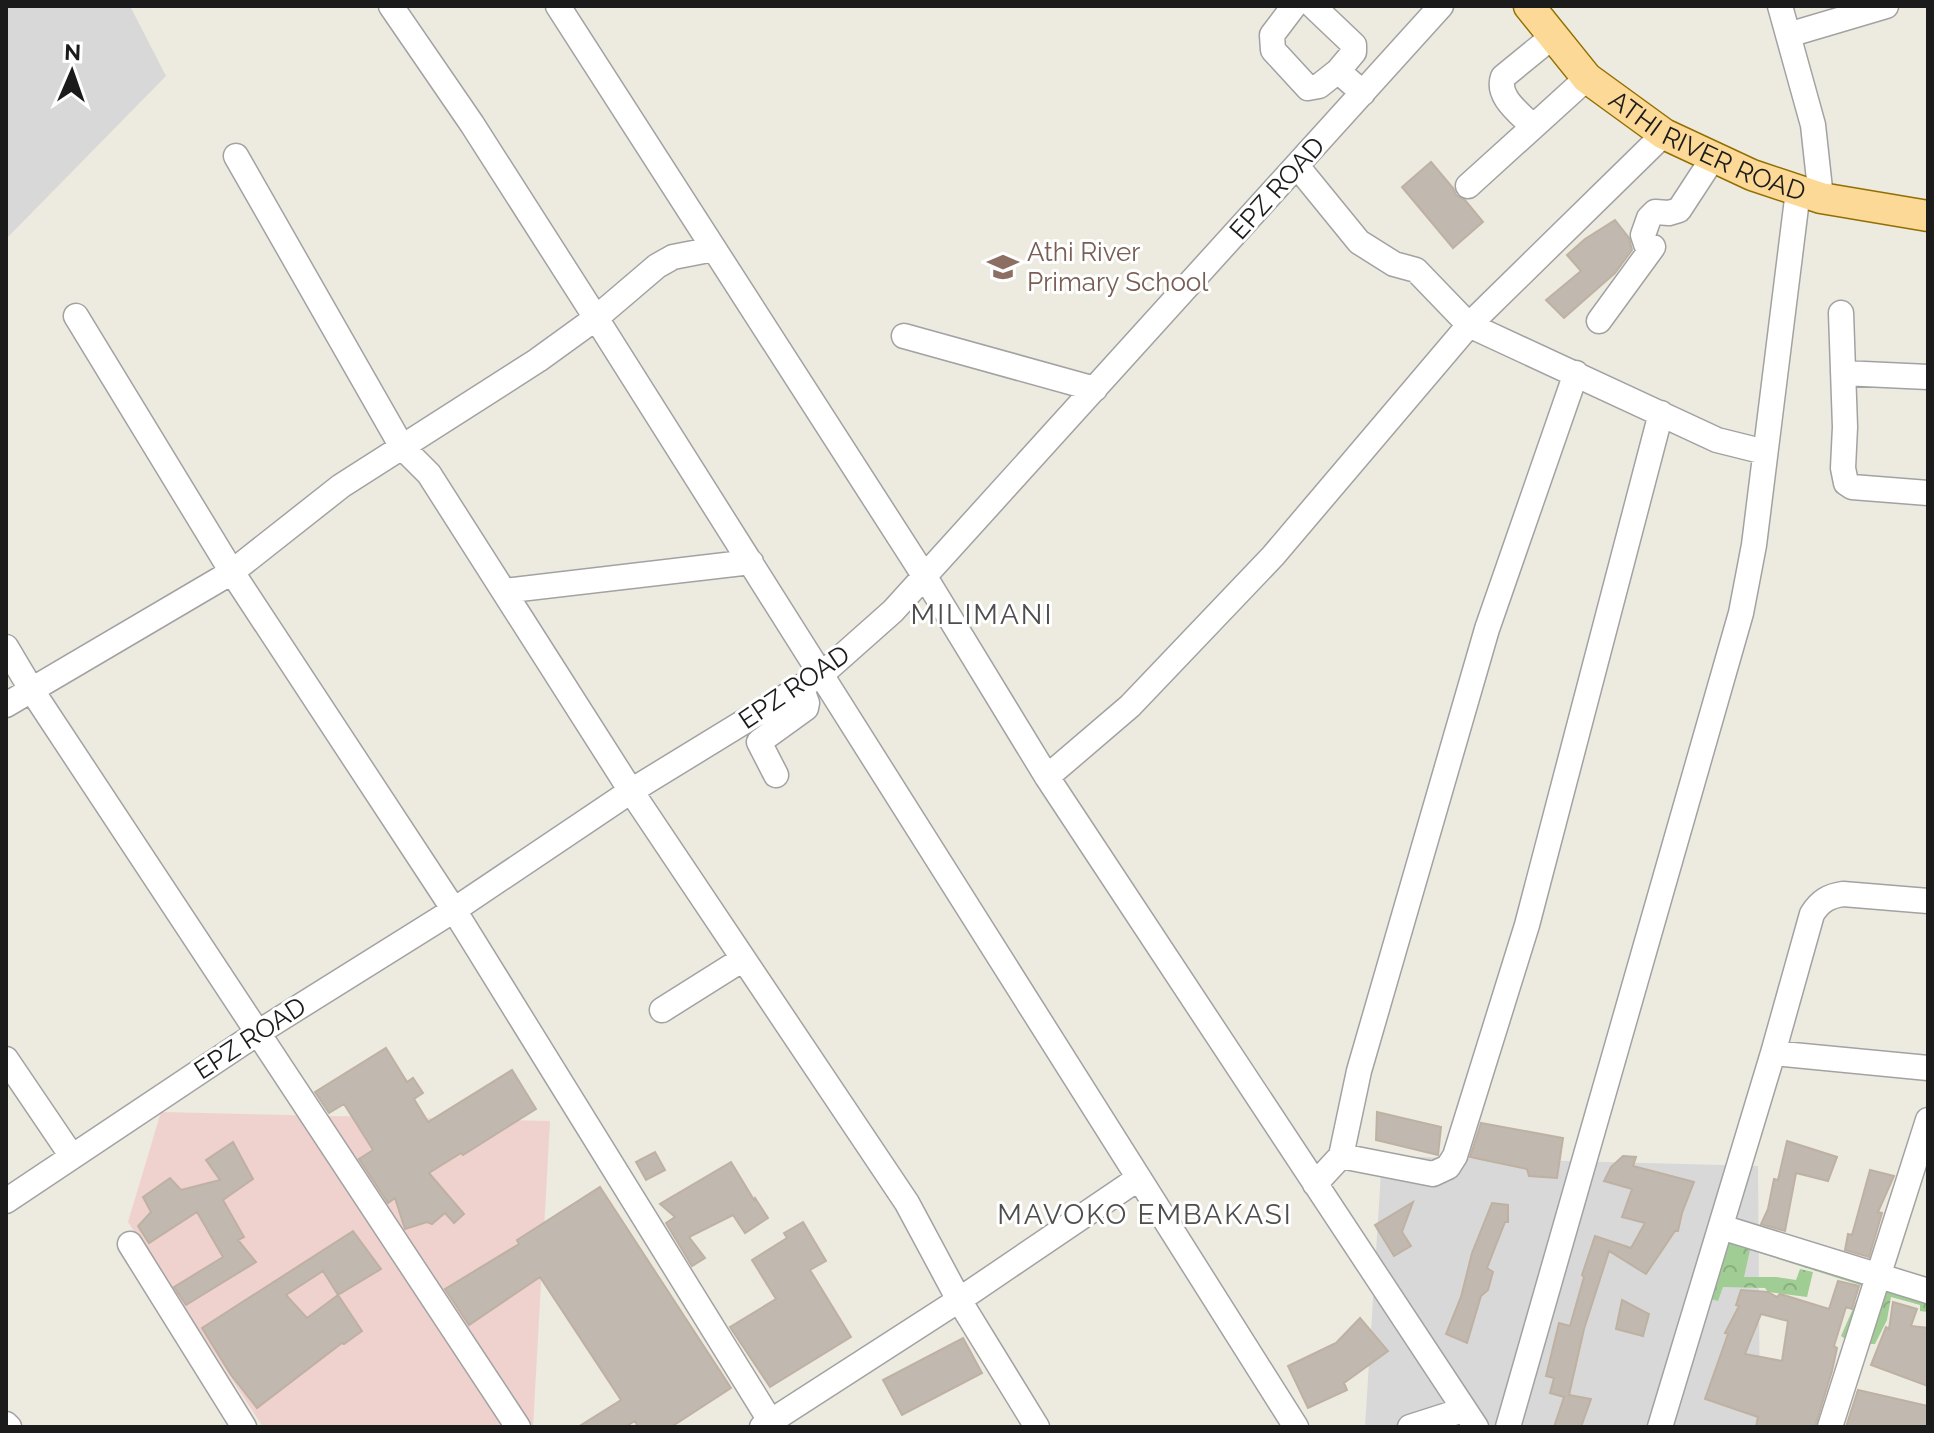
<svg xmlns="http://www.w3.org/2000/svg" width="1934" height="1433" font-family="Raleway,sans-serif">
<style>
.residential{fill:#d9d8d8}
.commercial{fill:#efd2ce}
.forest{fill:url(#forest-crowns)}
.building{fill:#c1b8b0;stroke:#beb1a2;stroke-width:2;fill-rule:evenodd}
.lines{fill:none;stroke-linecap:round;stroke-linejoin:round}
.minor-casing{stroke:#a2a2a2;stroke-width:27}
.major-casing{stroke:#926f00;stroke-width:33}
.minor{stroke:#fff;stroke-width:24}
.major{stroke:#fcd996;stroke-width:30}
.labels{text-anchor:middle;stroke-width:6;stroke-linejoin:round;paint-order:stroke}
.street-label{font-size:26px;fill:#1b1b1b;stroke:#fff}
.education-label{font-size:26px;fill:#785e54;stroke:#fff;text-anchor:start}
.neighbourhood-label{font-size:28px;letter-spacing:2px;fill:#4e4e4e;stroke:#fff}
</style>
<defs>
<pattern id="forest-crowns" width="20" height="18" patternUnits="userSpaceOnUse" patternTransform="scale(2)"><rect width="20" height="18" fill="#a0cd94"/><path d="M2 6a3 3 0 1 1 6 0M12 15a3 3 0 1 1 6 0" fill="none" stroke="#89af7f"/></pattern>
</defs>
<rect width="100%" height="100%" fill="#edeae0"/>
<path class="residential" d="M6 6H130L166 76 6 239Z
M1382 1156 1758 1166 1760 1427H1365Z"/>
<path class="commercial" d="M161 1112 550 1121 533 1427H263L128 1222Z"/>
<path class="forest" d="M1728 1237 1869 1282 1851 1343 1841 1336 1863 1286 1750 1250 1744 1277H1776L1796 1280 1800 1269 1813 1272 1807 1297 1768 1292 1765 1288 1723 1287 1718 1301 1708 1298Z
M1882 1287 1928 1299V1312L1920 1311V1305L1891 1297 1887 1320 1875 1344H1865Z"/>
<path class="building" d="M1431 162 1453 188 1456 195 1465 200 1483 222 1453 248 1402 187Z
M1615 220 1629 238 1632 250 1615 273 1564 318 1546 300 1581 271 1567 255 1585 239Z
M386 1048 407 1082 413 1078 423 1093 414 1099 428 1122 512 1070 536 1109 463 1155 461 1153 429 1173 464 1214 454 1223 445 1213 432 1224 427 1222 405 1229 395 1198 388 1203 359 1159 373 1150 344 1104 329 1113 315 1092Z
M1377 1112 1441 1127 1438 1155 1376 1140Z
M1481 1123 1563 1138 1557 1178 1529 1176 1527 1169 1470 1157Z
M1787 1141 1837 1157 1828 1181 1796 1173 1785 1231 1761 1224 1768 1209 1774 1179 1778 1180Z
M233 1142 253 1179 223 1200 244 1237 238 1240 256 1262 186 1305 174 1287 223 1257 197 1212 149 1243 138 1226 151 1212 143 1197 170 1178 181 1190 220 1180 206 1160Z
M655 1152 665 1170 646 1180 636 1162Z
M1623 1156 1636 1157 1633 1166 1694 1182 1682 1213 1678 1231H1675L1646 1274 1609 1251 1584 1329 1569 1395 1591 1399 1581 1427H1554L1564 1397 1550 1393 1554 1378 1546 1376 1559 1323 1570 1326 1584 1277 1582 1275 1595 1236 1631 1248 1645 1223 1622 1217 1632 1189 1604 1181 1611 1167Z
M731 1162 754 1200 755 1198 768 1218 745 1233 733 1215 689 1237 705 1258 692 1266 666 1223 675 1217 660 1204Z
M1870 1170 1894 1176 1878 1212 1882 1213 1869 1257 1845 1250 1848 1234 1852 1235Z
M600 1187 731 1388 671 1427H638L635 1421 625 1427H578L621 1400 540 1277 469 1325 445 1289 519 1244 517 1240Z
M1413 1202 1402 1232 1411 1246 1394 1256 1375 1225Z
M1492 1203 1508 1205V1222H1505L1487 1268 1493 1272 1488 1290 1481 1296 1467 1343 1446 1334 1461 1297 1472 1253Z
M803 1222 826 1261 810 1270 851 1337 770 1387 730 1327 776 1299 752 1260 787 1238 784 1233Z
M353 1231 381 1269 338 1295 362 1331 344 1344 342 1343 257 1408 231 1375 202 1328ZM323 1271 338 1295 307 1318 286 1295Z
M1838 1281 1859 1286 1852 1309 1846 1307 1834 1346 1837 1348 1832 1371 1815 1427H1756L1758 1417 1705 1399 1728 1334 1725 1333 1739 1306 1736 1305 1741 1290 1768 1292 1777 1297 1780 1294 1829 1309ZM1761 1314 1788 1321 1782 1361 1745 1354Z
M1622 1300 1649 1314 1643 1336 1616 1329Z
M1893 1302 1917 1309 1911 1326 1928 1328V1386L1871 1365 1886 1327 1889 1329Z
M1360 1318 1388 1351 1344 1383 1347 1390 1308 1408 1288 1366 1336 1343Z
M963 1338 982 1373 902 1415 883 1380Z
M1858 1390 1928 1406V1427H1846Z"/>
<g class="lines">
<defs>
<path id="minor" d="M391 6 472 124 596 318 1296 1427
M558 6 925 577 1047 777 1476 1427
M1294 6 1272 35 1273 50 1308 88 1319 86 1338 71 1363 93
M1313 6 1354 45V52L1338 71
M1780 6 1813 125 1821 198
M1788 35 1886 6
M1533 127C1520 113 1496 97 1503 77L1552 37
M1664 134 1469 325 1717 440 1765 452
M236 156 402 447 429 474 631 791 907 1203 959 1300 1037 1427
M1468 186 1587 78
M1841 313 1845 427 1843 468 1846 483 1852 487 1928 493
M76 316 232 572 454 910 774 1427
M1599 321 1653 247 1646 244 1643 235 1649 218 1655 212 1669 213 1679 210 1713 158
M904 336 1095 389
M1843 373 1928 377
M504 591 751 562
M6 647 31 689 518 1427
M6 705 232 572 341 486 538 360 596 318 657 266 673 257 714 249
M776 775 759 742 806 708 807 703 801 687
M1047 777 1130 706 1273 556 1469 325 1416 270 1394 264 1359 242 1297 166
M662 1010 743 959
M1773 1053 1928 1068
M6 1059 71 1155
M1341 1156 1433 1174 1448 1167 1455 1156 1527 925 1661 413
M1315 1184 1341 1156 1359 1071 1487 629 1576 373
M6 1201 259 1032 454 910 631 791 822 674 893 611 1441 6
M1721 1227 1928 1291
M130 1244 244 1427
M6 1424 9 1427
M762 1427 959 1300 1139 1178
M1410 1427 1463 1410
M1508 1427 1741 613 1754 545 1798 191
M1660 1427 1773 1053 1812 914C1820 901 1829 896 1843 894L1928 901
M1830 1427 1928 1120"/>
<g id="major">
<path id="s1" d="M1529 6 1587 78 1664 134 1752 175 1821 198 1928 216"/>
</g>
</defs>
<use href="#minor" class="minor-casing"/>
<use href="#major" class="major-casing"/>
<use href="#minor" class="minor"/>
<use href="#major" class="major"/>
</g>
<defs>
<symbol id="school-bare" viewBox="-9 -9 18 18"><path d="M0-5L7-2L0 1L-7-2ZM-4 1L0 2.5L4 1V4Q0 6-4 4Z" fill="#8d6e63" stroke="#fff" stroke-width="2.5" paint-order="stroke"/></symbol>
</defs>
<g fill-rule="evenodd">
<use href="#school-bare" x="981" y="245" width="44" height="44"/>
</g>
<g class="labels">
<g class="street-label">
<text dy="9" stroke="none"><textPath href="#s1" startOffset="232">ATHI RIVER ROAD</textPath></text>
<text transform="translate(1277 188) rotate(-48)" y="9">EPZ ROAD</text>
<text transform="translate(794 687) rotate(-34)" y="9">EPZ ROAD</text>
<text transform="translate(250 1038) rotate(-33)" y="9">EPZ ROAD</text>
</g>
<g class="education-label">
<text x="1027" y="261">Athi River<tspan x="1027" dy="30">Primary School</tspan></text>
</g>
<g class="neighbourhood-label">
<text x="982" y="624">MILIMANI</text>
<text x="1145" y="1224">MAVOKO EMBAKASI</text>
</g>
</g>
<rect width="1934" height="1433" fill="none" stroke="#1b1b1b" stroke-width="16"/>
<g transform="translate(72 72) rotate(2)" stroke="#ffffff" stroke-width="6" paint-order="stroke">
<path d="M0-6L14 30L0 20L-14 30Z" fill="#1b1b1b"/>
<text y="-12" font-size="22" font-weight="bold" text-anchor="middle" fill="#1b1b1b">N</text>
</g>
</svg>
